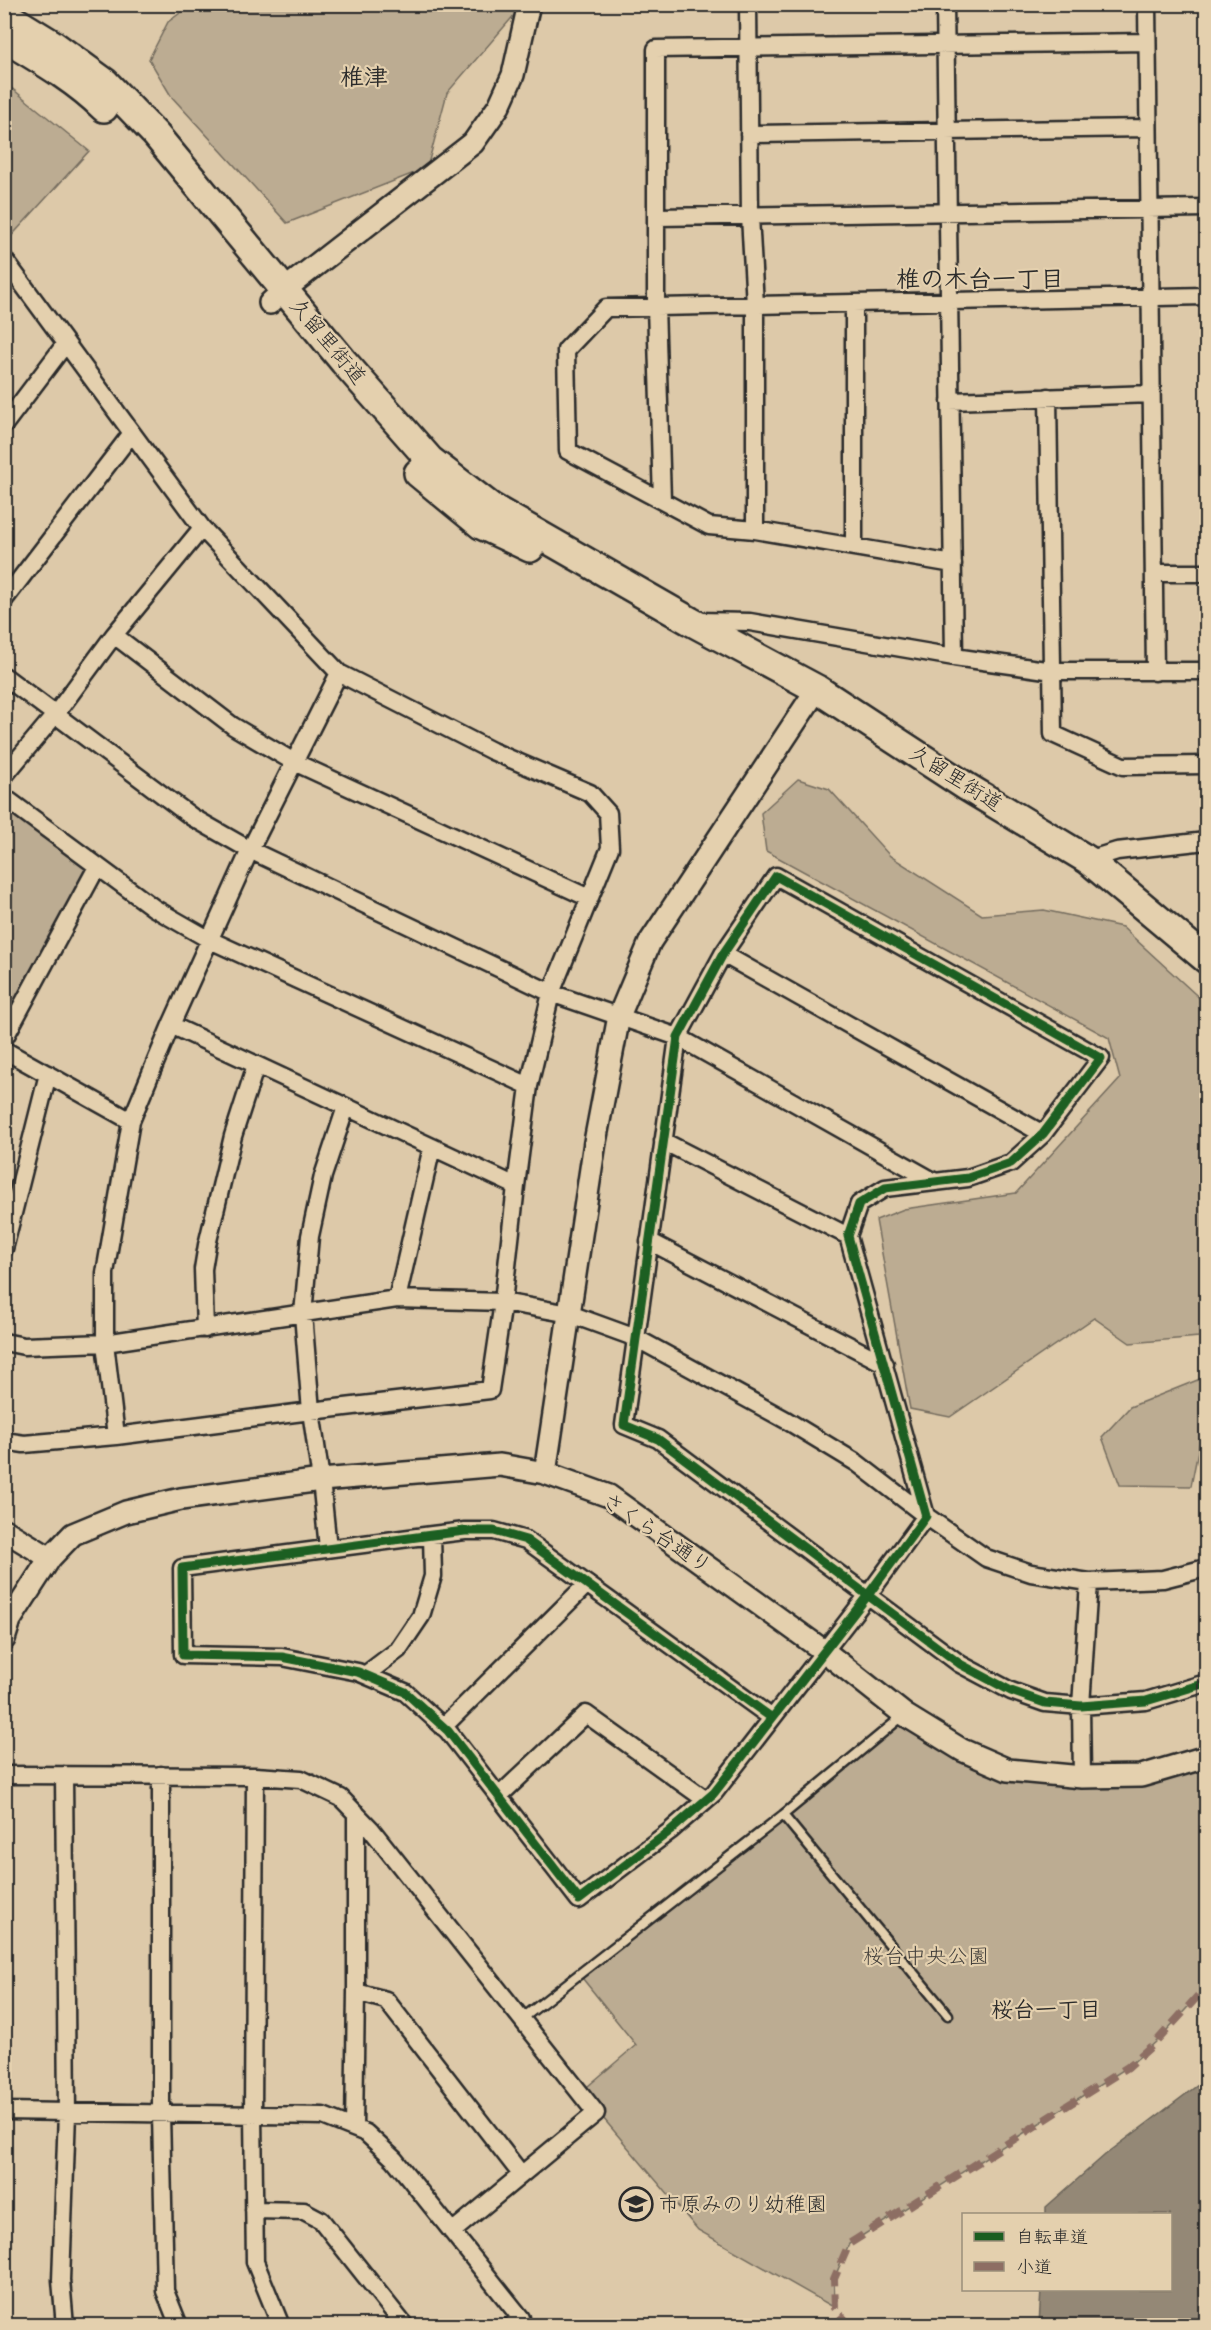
<svg xmlns="http://www.w3.org/2000/svg" width="1211" height="2330" font-family="Mynerve,'Klee One',sans-serif">
<style>
.green{fill:#bcac92;stroke:#746c5e;stroke-width:1.5}
.water{fill:#948876;stroke:#6a6358;stroke-width:1.5}
.lines{fill:none;stroke-linecap:round;stroke-linejoin:round}
.service-casing{stroke:#2b2b2b;stroke-width:13}
.minor-casing{stroke:#2b2b2b;stroke-width:21}
.tertiary-casing{stroke:#2b2b2b;stroke-width:26}
.primary-casing{stroke:#2b2b2b;stroke-width:32}
.service{stroke:#e4d0ae;stroke-width:8}
.minor{stroke:#e4d0ae;stroke-width:16}
.tertiary{stroke:#e4d0ae;stroke-width:21}
.primary{stroke:#e4d0ae;stroke-width:27}
.quiet{stroke:#8d6e63;stroke-width:8;stroke-dasharray:15 8;stroke-linecap:butt}
.cycleway-casing{stroke:#e4d0ae;stroke-width:13}
.cycleway{stroke:#1b5e20;stroke-width:9}
.labels{text-anchor:middle;stroke-width:4.5;stroke-linejoin:round;paint-order:stroke}
.street-label{font-size:21px;fill:#2b2b2b;stroke:#e4d0ae}
.park-label{font-size:21px;fill:#413e3a;stroke:#e4d0ae}
.poi-label{font-size:21px;fill:#2b2b2b;stroke:#e4d0ae;text-anchor:start}
.neighbourhood-label{font-size:22px;font-weight:bold;fill:#2b2b2b;stroke:#e4d0ae}
.quarter-label{font-size:24px;font-weight:bold;fill:#2b2b2b;stroke:#e4d0ae}
</style>
<rect width="100%" height="100%" fill="#ddc9a9"/>
<filter id="ink" filterUnits="userSpaceOnUse"><feTurbulence type="fractalNoise" baseFrequency=".0167" numOctaves="2"/><feDisplacementMap in="SourceGraphic" scale="12" xChannelSelector="R" yChannelSelector="G"/><feConvolveMatrix kernelMatrix="1 2 1 2 8 2 1 2 1" color-interpolation-filters="sRGB"/></filter>
<g filter="url(#ink)">
<path class="green" d="M191 5H523L447 93 427 168 287 223 171 96 149 59 168 22Z
M4 82 89 151 5 243H4Z
M798 779 829 789 890 856 982 915 1044 910 1122 927 1206 1004V1333L1199 1337 1130 1343 1094 1318 950 1417 910 1409 876 1220 904 1209 1016 1193 1120 1079 1109 1038 766 851 761 813Z
M5 797 97 867 5 1039Z
M1200 1379H1206V1434L1201 1436 1191 1486 1120 1485 1102 1437 1130 1407Z
M905 1715 962 1750 1082 1777 1206 1757V1987L1157 2041 1128 2067 849 2244 834 2279 835 2308 698 2230 581 2092 636 2045 579 1974Z"/>
<path class="water" d="M1206 2079V2325H1039L1041 2290H1170V2214H1046V2207L1105 2155Z"/>
<g class="lines">
<defs>
<path id="service" d="M783 1815 948 2015
M523 2018 783 1815 904 1715"/>
<path id="minor" d="M748 4 750 216 755 305V530
M945 4 954 657
M1147 4 1155 672
M749 134 1148 128
M657 217 1206 208
M4 259 202 528 339 673 492 751 590 793 608 813 610 848 551 993 529 1086 516 1186
M1048 397 1053 734 1123 766 1206 765
M950 401 1151 394
M4 425 66 343
M662 500 656 306V49L1147 42
M854 547V303
M953 564 755 530 709 526 568 451 566 350 606 308 1206 296
M1154 573H1206
M4 600 132 433
M698 621 750 622 954 657 1053 671H1206
M114 635 233 726 294 762 589 898
M4 676 192 817 250 850 551 993 678 1037 935 1182
M4 776 55 715 114 635 202 528
M4 797 154 908 210 940 529 1086
M1088 860 1117 851 1206 841
M723 954 1043 1134
M4 1039 97 867
M4 1050 131 1121
M663 1141 848 1236
M649 1241 885 1364
M4 1249 48 1074
M397 1299 432 1147
M205 1329 203 1269 207 1245 233 1136 256 1065
M4 1342 24 1346 105 1343 397 1299 503 1302 570 1314 636 1338 786 1420 857 1463 926 1516 986 1558 1031 1573 1089 1582 1163 1579 1206 1568
M116 1436 105 1343V1273L131 1121 171 1025 250 850 339 673
M4 1441 24 1444 116 1436 311 1411 490 1390 503 1302 516 1186 171 1025
M328 1548 321 1480 311 1411 303 1314 310 1236 323 1176 346 1107
M365 1675 398 1650 421 1616 433 1576 432 1535
M772 1718 526 1540 494 1531H465L432 1535 182 1568 183 1655 282 1657 358 1672 405 1692 448 1731 579 1900 670 1831 714 1793 868 1595 926 1516 848 1236 859 1204 885 1188 968 1178 1011 1163 1043 1134 1101 1058 776 876 723 954 678 1037 624 1425 658 1439 960 1664 1011 1691 1045 1703 1081 1706 1146 1701 1206 1683
M443 1727 587 1584
M4 1775 255 1776 301 1779 341 1798 371 1829 596 2113 452 2232
M64 1775 67 2113 61 2280 65 2326
M161 1775V2114L165 2291 179 2326
M255 1776 253 2115 255 2262 281 2326
M1082 1777 1081 1706 1089 1582
M499 1796 586 1714 706 1800
M356 1992 386 2000 521 2174
M4 2111 323 2116 366 2133 394 2159 521 2318 511 2326
M354 2128 356 1992V1813
M254 2210 304 2211 321 2220 405 2326"/>
<path id="tertiary" d="M270 303 284 290 473 143 499 106 513 75 529 4
M545 1473 595 1142 619 1016 650 942 817 689
M4 1530 50 1558
M4 1639 10 1620 50 1558 73 1534 126 1512 181 1499 321 1480 500 1465 545 1473 609 1496 824 1651 905 1715 962 1750 1008 1770 1082 1777 1141 1776 1206 1757"/>
<path id="primary" d="M4 14 51 43 106 83 156 135 344 362 430 460 491 507 690 621 817 689 967 787 1088 860 1206 959
M4 38C39 59 76 80 104 108
M418 473 481 525 530 548"/>
</defs>
<use href="#service" class="service-casing"/>
<use href="#minor" class="minor-casing"/>
<use href="#tertiary" class="tertiary-casing"/>
<use href="#primary" class="primary-casing"/>
<use href="#service" class="service"/>
<use href="#minor" class="minor"/>
<use href="#tertiary" class="tertiary"/>
<use href="#primary" class="primary"/>
<path class="quiet" d="M4 6 19 4
M850 2326 835 2308 834 2279 849 2244 1128 2067 1157 2041 1206 1987"/>
<defs>
<path id="cycleway" d="M772 1718 526 1540 494 1531H465L432 1535 182 1568 183 1655 282 1657 358 1672 405 1692 448 1731 579 1900 670 1831 714 1793 868 1595 926 1516 848 1236 859 1204 885 1188 968 1178 1011 1163 1043 1134 1101 1058 776 876 723 954 678 1037 624 1425 658 1439 960 1664 1011 1691 1045 1703 1081 1706 1146 1701 1206 1683"/>
</defs>
<use href="#cycleway" class="cycleway-casing"/>
<use href="#cycleway" class="cycleway"/>
</g>
</g>
<defs>
<symbol id="school-ring" viewBox="-11 -11 22 22"><circle r="9.5" fill="#e4d0ae" stroke="#2b2b2b" stroke-width="1.5"/><path d="M0-5L7-2L0 1L-7-2ZM-4 1L0 2.5L4 1V4Q0 6-4 4Z" fill="#2b2b2b"/></symbol>
</defs>
<g fill-rule="evenodd">
<use href="#school-ring" x="617" y="2185" width="38" height="38"/>
</g>
<g class="labels">
<g class="street-label">
<text transform="translate(328 341) rotate(50)" y="7">久留里街道</text>
<text transform="translate(956 778) rotate(32)" y="7">久留里街道</text>
<text transform="translate(657 1533) rotate(34)" y="7">さくら台通り</text>
</g>
<g class="park-label">
<text x="926" y="1963">桜台中央公園</text>
</g>
<g class="poi-label">
<text x="659" y="2211">市原みのり幼稚園</text>
</g>
<g class="neighbourhood-label">
<text x="1046" y="2017">桜台一丁目</text>
</g>
<g class="quarter-label">
<text x="364" y="85">椎津</text>
<text x="980" y="287">椎の木台一丁目</text>
</g>
</g>
<rect width="1211" height="2330" fill="none" stroke="#e4d0ae" stroke-width="24"/>
<rect x="12" y="12" width="1187" height="2306" fill="none" stroke="#2b2b2b" stroke-width="2" filter="url(#ink)"/>
<rect x="962" y="2213" width="210" height="78" fill="#e4d0ae" stroke="#9a8e7a" stroke-width="1.5"/>
<rect x="974" y="2232" width="30" height="9" fill="#1b5e20" stroke="#9a8e7a" stroke-width="1.5"/>
<text x="1016" y="2243" font-size="18" fill="#2b2b2b">自転車道</text>
<rect x="974" y="2262" width="30" height="9" fill="#8d6e63" stroke="#9a8e7a" stroke-width="1.5"/>
<text x="1016" y="2273" font-size="18" fill="#2b2b2b">小道</text>
</svg>
